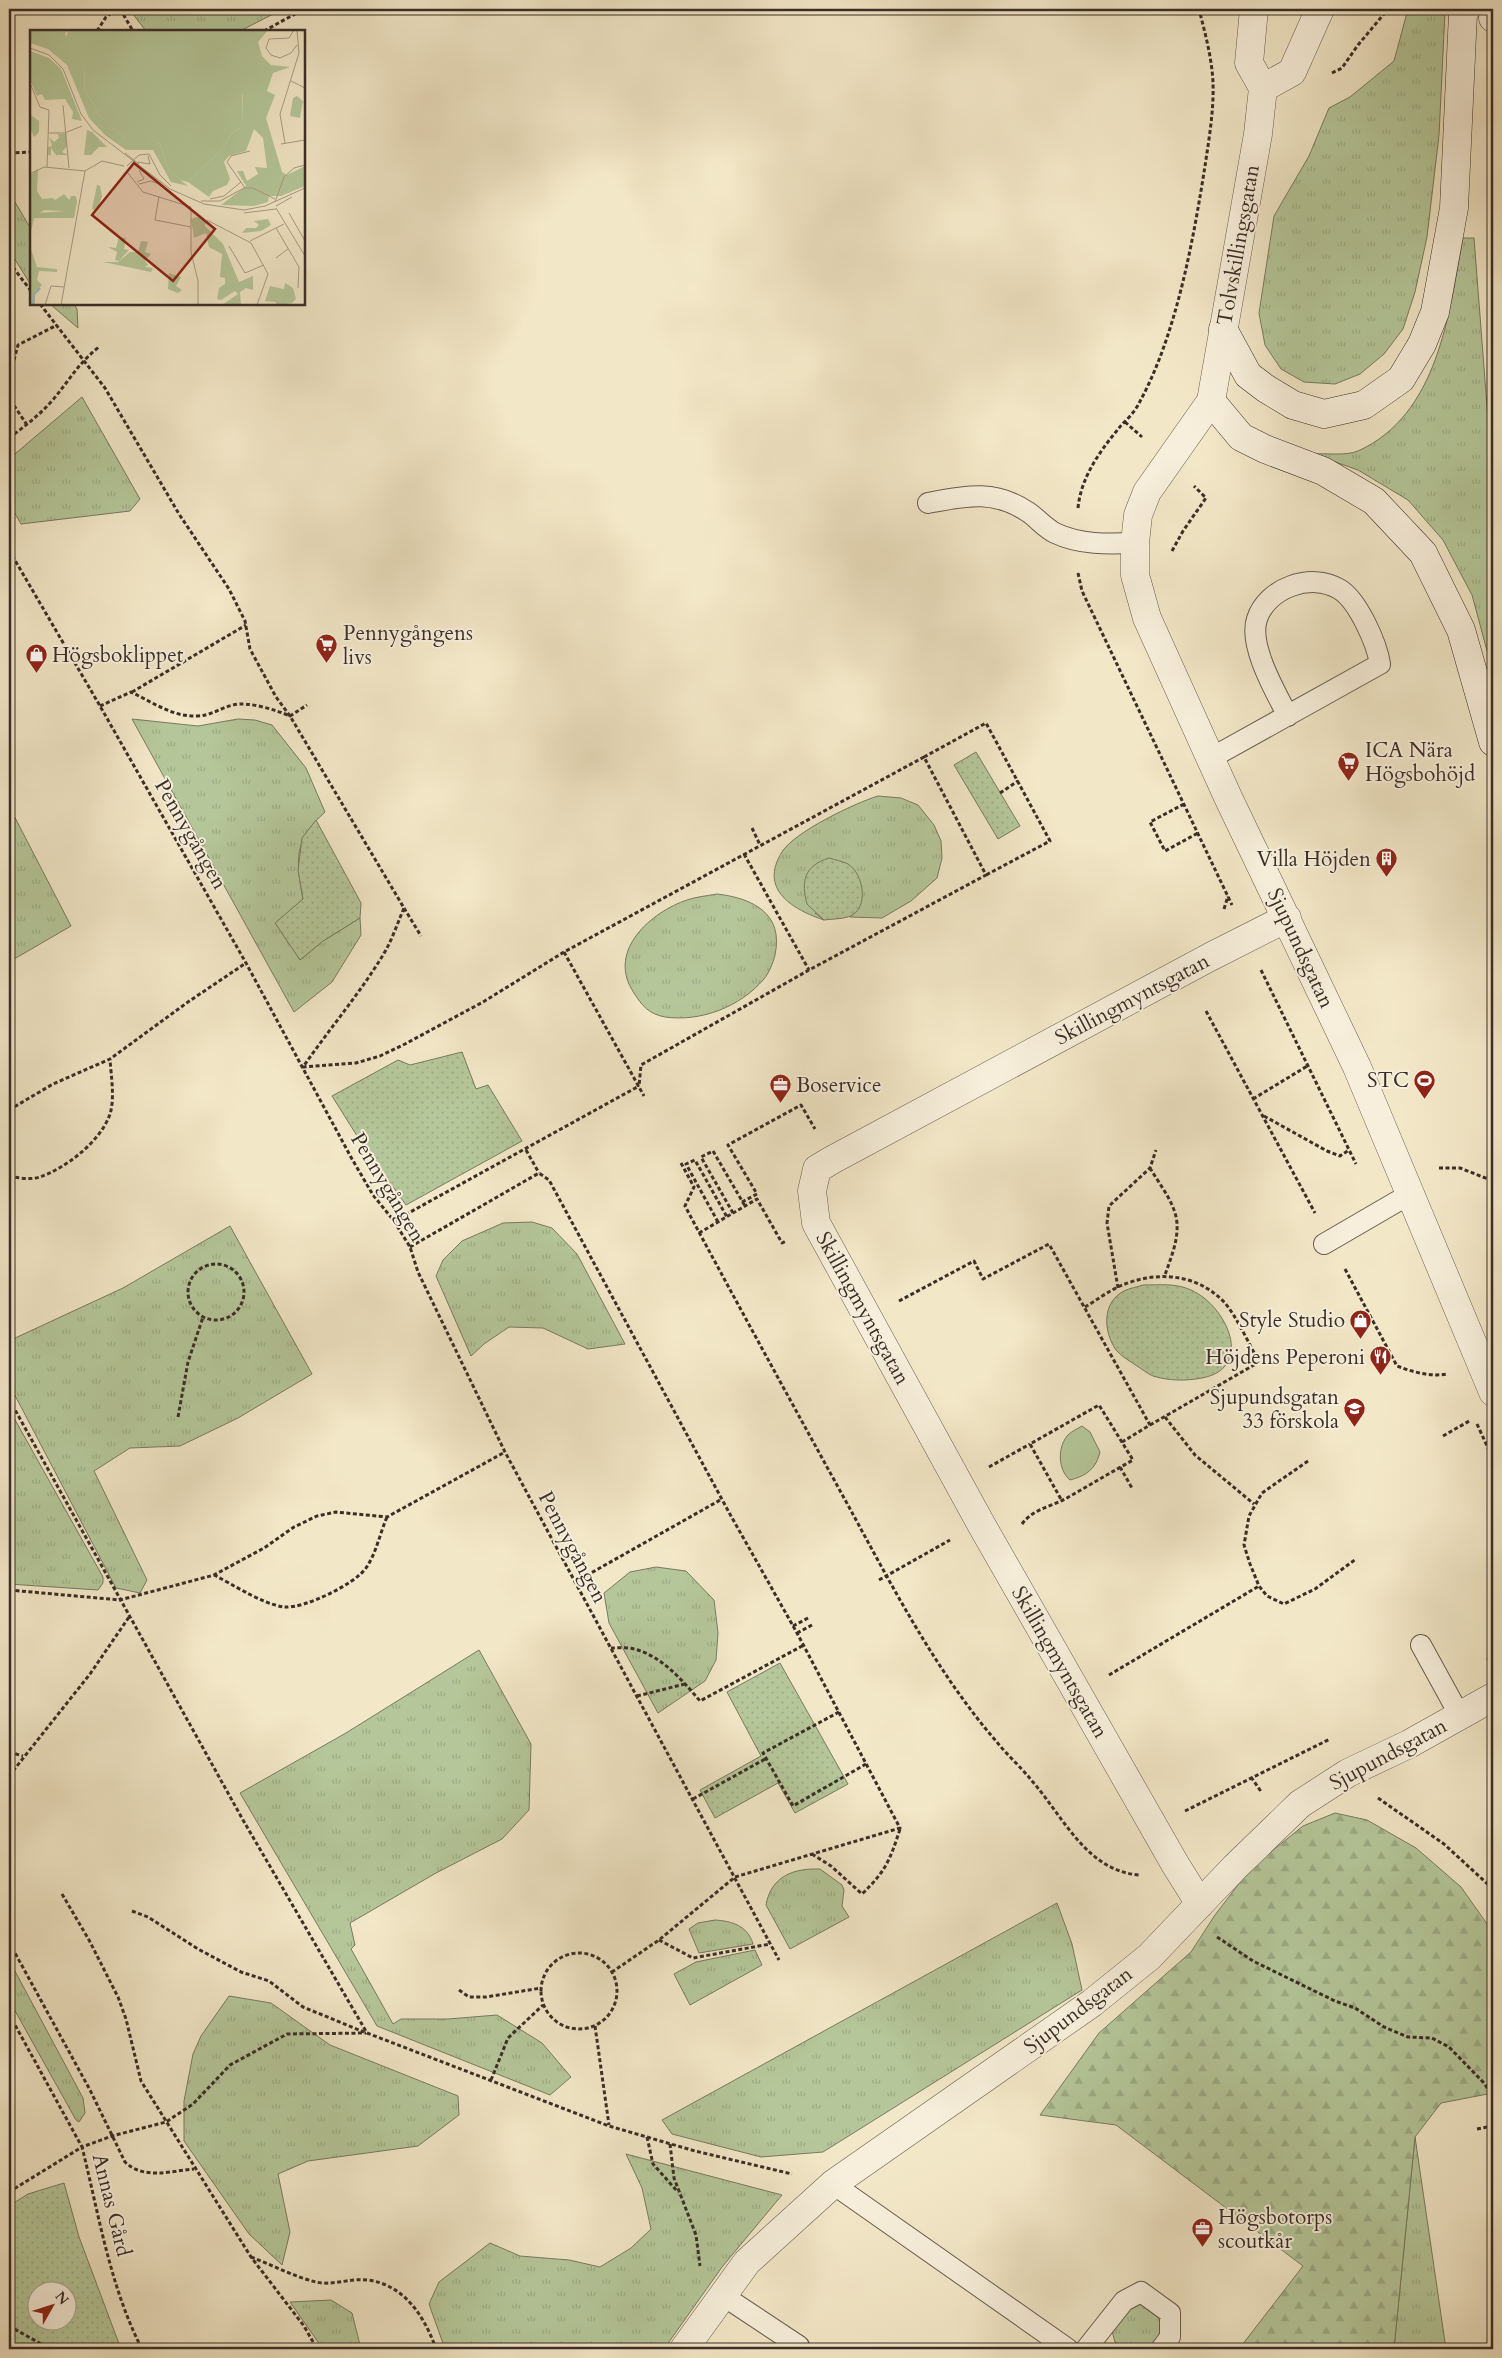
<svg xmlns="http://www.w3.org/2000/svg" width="1502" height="2358" font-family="Cardo,serif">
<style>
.grass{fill:url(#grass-tufts);stroke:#787a61}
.forest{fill:url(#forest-firs);stroke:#787a61}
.park{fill:url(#park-dots);stroke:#787a61;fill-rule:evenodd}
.garden{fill:#b5c79a;stroke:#787a61}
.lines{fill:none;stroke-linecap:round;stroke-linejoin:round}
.service-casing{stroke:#685c50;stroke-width:22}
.minor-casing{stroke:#685c50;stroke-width:29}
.secondary-casing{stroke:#3a2e28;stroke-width:29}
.path{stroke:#3a2e28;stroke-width:3;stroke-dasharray:4 2.5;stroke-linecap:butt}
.service{stroke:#f7efdb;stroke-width:20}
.minor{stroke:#f7efdb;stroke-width:28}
.secondary{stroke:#f7efdb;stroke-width:28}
.labels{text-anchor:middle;stroke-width:4;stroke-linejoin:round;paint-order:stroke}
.street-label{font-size:21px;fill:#3a2e28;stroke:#f7efdb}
.poi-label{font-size:21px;fill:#3a2e28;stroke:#f7efdb;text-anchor:start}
.inset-river{fill:none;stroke:#9cbfbc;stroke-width:2.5}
.inset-road{fill:none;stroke:#a89d87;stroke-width:1}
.view{fill:#8f2418;fill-opacity:0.15;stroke:#8f2418;stroke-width:2.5}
.inset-edge{fill:none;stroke:#3a2e28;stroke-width:2.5}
</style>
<defs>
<pattern id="grass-tufts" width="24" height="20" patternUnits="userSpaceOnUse" patternTransform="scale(1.25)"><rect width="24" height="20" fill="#b5c79a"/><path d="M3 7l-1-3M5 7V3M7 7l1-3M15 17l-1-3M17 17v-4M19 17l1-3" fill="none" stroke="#9cab85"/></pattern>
<pattern id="forest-firs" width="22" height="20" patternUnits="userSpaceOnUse" patternTransform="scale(1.25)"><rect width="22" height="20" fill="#b5c79a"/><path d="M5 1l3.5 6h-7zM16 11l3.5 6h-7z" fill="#9cab85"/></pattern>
<pattern id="park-dots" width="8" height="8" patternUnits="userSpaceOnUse" patternTransform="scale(1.25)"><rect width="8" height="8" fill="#b5c79a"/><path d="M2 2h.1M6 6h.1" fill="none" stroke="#9cab85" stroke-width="1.8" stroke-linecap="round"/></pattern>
</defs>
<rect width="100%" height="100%" fill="#f2e7c7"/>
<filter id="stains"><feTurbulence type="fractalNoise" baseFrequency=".004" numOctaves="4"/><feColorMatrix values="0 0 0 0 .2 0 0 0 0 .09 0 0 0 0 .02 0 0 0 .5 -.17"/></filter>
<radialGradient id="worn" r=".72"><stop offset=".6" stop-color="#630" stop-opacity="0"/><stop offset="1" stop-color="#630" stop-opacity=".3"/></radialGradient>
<path class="grass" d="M129 9H283L240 31H146Z
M1408 9H1444L1445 12 1439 135 1427 237 1415 292 1403 329 1384 354 1360 374 1335 384 1304 382 1281 369 1265 345 1259 313 1274 216 1309 156 1329 108 1350 97 1394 61Z
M9 192 31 229V285L9 250Z
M1463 238H1474L1493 484V673L1472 595 1443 540 1408 500 1358 470 1313 454C1326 453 1347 456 1358 451 1438 415 1449 314 1463 238Z
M50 304H74L77 309 78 328Z
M82 397 140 499 130 511 21 524 9 503V459Z
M132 719 198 726 238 719 255 720 272 725 306 768 325 812C293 841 296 860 303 899L276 923 300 960 323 941 360 918 361 935 332 982 294 1012Z
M878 796 901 798 918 805 934 825 941 841 942 858 937 878 911 901 882 918 850 917 858 909 815 913 824 920C794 910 758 890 782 852 794 832 855 803 878 796Z
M9 806 71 926 9 962Z
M717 894C752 898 784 913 775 955 773 963 769 973 764 979 740 1007 701 1022 665 1017 649 1014 642 1006 634 993 607 953 647 915 684 901 694 897 706 896 717 894Z
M532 1222 552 1228 577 1254 625 1344 588 1349 543 1328 509 1327 484 1344 471 1356 436 1276 443 1260 462 1241 503 1223Z
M230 1226 312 1374 238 1418 180 1446 130 1448 94 1471 147 1580 140 1593 116 1588 9 1384V1332L13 1339 123 1288Z
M9 1409 103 1577V1583L98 1590 9 1584Z
M656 1567 686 1571 714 1600 718 1633 716 1660 705 1681 658 1713 609 1623 604 1593 630 1572Z
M479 1650 531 1744 529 1810 502 1839 436 1873 350 1923 355 1945 351 1949 393 2024 401 2019H448L497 2015 542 2043 571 2077 550 2095 377 2026 240 1793 346 1733Z
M820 1869 842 1885 844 1890 842 1906 849 1917 790 1949 766 1905C771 1876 794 1868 820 1869Z
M1057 1903 1072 1944 1082 1990 823 2152 761 2157 672 2134 662 2120Z
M715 1920C732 1921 748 1926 753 1944L699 1953 689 1929 698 1923Z
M755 1950 762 1965 690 2005 674 1974 696 1962Z
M9 1960 83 2098 85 2113 79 2122 76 2120 9 2000Z
M229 1996 271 2003 330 2045 458 2096 459 2115 418 2146 308 2161 278 2174 290 2232 282 2265 249 2234 184 2141V2101L193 2054 201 2036Z
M1415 2137 1446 2349H1394Z
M626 2154 782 2195 722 2267 664 2349H445L429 2304 439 2282 490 2243 520 2256 569 2260 600 2267 631 2248 651 2229 642 2188Z
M331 2300 352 2313 361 2349H323L290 2302Z
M1145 2301 1165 2315V2330L1152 2349H1127L1115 2342 1112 2331 1127 2308Z"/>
<path class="forest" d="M1335 1813 1367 1820 1416 1848 1461 1887 1492 1931 1493 2093 1441 2103 1415 2137 1394 2349H1239L1303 2266 1116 2125 1040 2115 1099 2033 1191 1952 1215 1915 1251 1868 1303 1826Z"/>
<path class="park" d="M976 752 1020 826 998 839 954 765Z
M316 820 361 903 360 918 323 941 300 960 275 923 303 899 298 870 302 838Z
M829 858C835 860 842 861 848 864 864 874 870 910 848 917 841 919 832 919 824 920L807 904C801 881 804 866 829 858Z
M462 1052 476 1089 488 1085 522 1141 406 1205 359 1139 332 1096 398 1060 410 1065Z
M1143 1285C1159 1285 1176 1283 1191 1290 1227 1306 1255 1368 1202 1378 1186 1381 1169 1381 1153 1376 1148 1374 1142 1369 1137 1366 1130 1361 1122 1357 1116 1350 1103 1331 1102 1302 1124 1291 1130 1288 1137 1287 1143 1285Z
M780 1663 848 1784 795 1813 778 1783 715 1818 700 1790 761 1756 727 1692Z
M64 2183 79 2237 121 2349H9V2206L28 2194ZM68 2290V2320H38V2290Z"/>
<path class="garden" d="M1082 1426 1090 1432 1100 1452C1096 1469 1086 1476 1070 1480 1058 1470 1057 1447 1068 1435 1072 1431 1077 1429 1082 1426Z"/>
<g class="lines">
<defs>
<path id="service" d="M928 503C965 496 994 489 1028 512 1037 518 1045 528 1055 533 1080 545 1108 544 1135 543
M1211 758 1380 664C1377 644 1358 600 1339 589 1311 572 1267 588 1257 619 1248 645 1276 693 1288 716
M1324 1244 1410 1194
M1421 1645 1460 1716
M833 2184 1068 2349
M722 2295 799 2346
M1086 2349 1124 2301 1141 2292 1170 2313V2337L1161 2349"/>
<path id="minor" d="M1254 9 1249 63 1263 88 1258 134 1211 401 1147 492 1138 515 1135 543V575L1147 618 1227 795 1357 1067 1493 1392
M1263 88 1292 72 1320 9
M1200 1904 1175 1864 981 1524 816 1223 812 1191 817 1169 832 1160 1210 957 1287 918
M684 2349 747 2262 833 2184 1092 2003 1149 1957 1235 1867 1300 1804 1348 1773 1409 1744 1493 1697"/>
<path id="secondary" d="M1493 9V18
M1223 329 1248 375 1265 388 1293 405 1324 414 1364 405 1401 379 1422 344 1435 312 1454 208 1463 13 1466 9
M1211 401 1241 437 1265 449 1323 471 1374 501 1423 553 1461 630 1493 742"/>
</defs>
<use href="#service" class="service-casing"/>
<use href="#minor" class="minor-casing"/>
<use href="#secondary" class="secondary-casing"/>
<path class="path" d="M120 9 133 31
M97 31 106 17 116 9
M264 31 304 9
M1332 73 1342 68 1358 45 1388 9
M9 153 31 152
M9 262 31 291
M40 304 105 388 179 514 229 589 245 621 250 649 276 697 290 716 404 908C398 922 393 937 386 950 362 991 330 1028 303 1067L356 1063 380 1056 405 1044 483 1002 564 952 924 757 986 875 809 970 641 1065 639 1086
M9 379 18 345 57 325
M9 387 11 401 27 425
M1125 422 1142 437
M9 438C24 427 38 416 50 403 68 383 77 364 99 347
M1078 508C1081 477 1100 451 1119 428 1125 421 1134 413 1138 405 1176 337 1193 242 1205 166 1209 139 1214 110 1213 83 1212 58 1205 33 1199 9
M9 550 100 706 246 963 352 1159 373 1195 394 1221 410 1247 418 1272 505 1452 779 1960
M1172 551 1183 531 1206 498 1194 486
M1078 573 1082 591 1232 905
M132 692 246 625
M100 706 131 692C152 702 173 717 196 716 211 716 220 708 233 705 248 701 276 710 290 716L307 705
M924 757 986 723 1050 841 986 875
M1000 793 1018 781
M1184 804 1150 822 1165 851 1198 833
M752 828 760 845
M744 854 809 970
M404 908 421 936
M1224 909 1228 896
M564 952 644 1096
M1261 970 1356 1164
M1206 1011 1315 1213
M1253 1099 1309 1065
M9 1110 53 1084 110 1059 188 1002 246 963
M1264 1116 1327 1151 1340 1156 1349 1150
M526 1150 539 1173
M681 1163 694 1187 685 1206C739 1307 794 1407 849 1507 892 1586 937 1673 996 1741 1007 1755 1021 1767 1032 1781 1063 1816 1087 1872 1140 1875
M1150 1168C1160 1185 1177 1206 1177 1225 1178 1242 1170 1260 1165 1275
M1439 1168H1460L1493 1181
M9 1176C18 1178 30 1180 40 1177 66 1168 101 1141 110 1114 115 1098 111 1076 110 1059
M742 1202 757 1194 728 1145 801 1105 815 1129
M733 1213 701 1157 713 1151 745 1206
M394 1221 639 1086
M718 1222 686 1164 695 1160 727 1217
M699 1233 757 1199 782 1243 786 1241
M410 1247 539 1173 549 1180 731 1516 797 1633 900 1828 735 1877 659 1940 612 1972
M188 1292a28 28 0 1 1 56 0a28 28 0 1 1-56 0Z
M1345 1269 1397 1366C1413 1372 1430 1377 1447 1374
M1118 1288 1107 1223 1109 1206 1150 1168 1156 1150
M899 1301 974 1261 983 1279 1049 1244 1150 1425 1122 1442
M1085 1307C1097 1300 1111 1289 1125 1284 1159 1271 1197 1274 1224 1302 1236 1315 1250 1346 1259 1362L1150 1425
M9 1399 243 1820 367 2033 609 2126 695 2151 792 2174
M178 1417 188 1362 203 1317
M1165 1417 1195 1455 1254 1504
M1477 1424 1493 1459
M1443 1436 1471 1420
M1308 1461 1262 1493 1249 1516 1244 1545 1250 1564 1259 1586 1267 1596 1284 1604 1315 1589 1356 1559
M989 1467 1030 1444
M1120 1467 1132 1488
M1022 1524C1033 1509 1050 1507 1065 1499 1088 1486 1110 1473 1133 1460L1099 1405 1030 1444 1062 1501
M214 1575C234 1585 262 1604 284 1607 304 1609 355 1584 366 1568 376 1554 380 1533 387 1517
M879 1580 950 1540
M575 1582 722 1499
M9 1590 120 1600 214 1575 264 1548 294 1527 317 1516 336 1512 387 1517 505 1452
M793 1626 810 1617
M797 1633 814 1624
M611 1648C618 1648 627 1647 634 1649 662 1656 682 1680 700 1701L804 1645
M1487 1660 1493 1657
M1109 1675 1259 1586
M637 1696 685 1684
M839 1712 763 1753 793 1806 866 1764
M9 1752 23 1756
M9 1776 90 1674 129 1617
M1251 1777 1262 1793
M1378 1798 1444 1844 1493 1889
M693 1799 767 1758
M1185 1811 1330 1739
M812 1854 831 1866 862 1894C886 1871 890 1860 900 1829
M62 1894 89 1940 118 1997 126 2019 141 2081 251 2257 304 2326 317 2349
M132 1911 148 1917 198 1949 241 1972 269 1981 303 2007 364 2032
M1217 1937 1253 1961 1335 2001 1355 2008 1384 2027 1408 2037 1432 2038 1449 2047 1485 2084 1492 2097
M659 1940 693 1958 770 1944
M9 1942 90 2090 125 2162C144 2180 170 2171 194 2169
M541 1991a38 38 0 1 1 76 0a38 38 0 1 1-76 0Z
M459 1990 469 1997H486L541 1988
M9 2014 82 2147 112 2136 166 2122 193 2104 230 2065 287 2034 366 2033
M595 2026 609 2125
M491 2080 508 2038 543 2005
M1477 2129 1493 2126
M647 2137 653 2164 677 2191
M670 2144 674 2178 696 2235 700 2266
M9 2192 82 2147C99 2215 110 2287 142 2349
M251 2257C272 2265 295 2277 316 2282 332 2286 350 2278 367 2280 404 2284 425 2317 436 2349
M9 2326 43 2345
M31 2349 43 2345 65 2349"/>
<use href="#service" class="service"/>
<use href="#minor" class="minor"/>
<use href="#secondary" class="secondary"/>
</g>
<defs>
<symbol id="supermarket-pin" viewBox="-11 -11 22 30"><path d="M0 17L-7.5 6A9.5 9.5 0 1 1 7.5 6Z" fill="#8f2418" stroke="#f7efdb"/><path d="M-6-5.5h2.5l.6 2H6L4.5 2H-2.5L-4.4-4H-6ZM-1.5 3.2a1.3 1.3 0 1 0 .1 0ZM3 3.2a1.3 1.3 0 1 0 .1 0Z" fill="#fff"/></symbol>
<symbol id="shop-pin" viewBox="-11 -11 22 30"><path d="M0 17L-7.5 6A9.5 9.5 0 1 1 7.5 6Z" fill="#8f2418" stroke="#f7efdb"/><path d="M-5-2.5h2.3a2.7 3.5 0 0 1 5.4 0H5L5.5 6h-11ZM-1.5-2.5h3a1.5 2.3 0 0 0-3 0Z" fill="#fff"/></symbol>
<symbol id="building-pin" viewBox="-11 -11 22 30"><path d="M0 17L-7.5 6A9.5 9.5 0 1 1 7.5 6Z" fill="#8f2418" stroke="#f7efdb"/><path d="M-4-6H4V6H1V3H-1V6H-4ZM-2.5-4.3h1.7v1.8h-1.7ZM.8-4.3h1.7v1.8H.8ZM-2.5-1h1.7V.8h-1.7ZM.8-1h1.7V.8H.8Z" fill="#fff"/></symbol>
<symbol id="stadium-pin" viewBox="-11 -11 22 30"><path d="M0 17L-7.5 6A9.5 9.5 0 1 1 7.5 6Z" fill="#8f2418" stroke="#f7efdb"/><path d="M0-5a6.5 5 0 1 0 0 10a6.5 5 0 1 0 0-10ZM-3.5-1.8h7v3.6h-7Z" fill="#fff"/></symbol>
<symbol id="office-pin" viewBox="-11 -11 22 30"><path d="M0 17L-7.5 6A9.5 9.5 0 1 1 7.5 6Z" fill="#8f2418" stroke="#f7efdb"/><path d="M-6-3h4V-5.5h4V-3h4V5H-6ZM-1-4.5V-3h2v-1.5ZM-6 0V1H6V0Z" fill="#fff"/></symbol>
<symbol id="restaurant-pin" viewBox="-11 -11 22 30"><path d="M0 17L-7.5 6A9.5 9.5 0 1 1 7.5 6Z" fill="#8f2418" stroke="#f7efdb"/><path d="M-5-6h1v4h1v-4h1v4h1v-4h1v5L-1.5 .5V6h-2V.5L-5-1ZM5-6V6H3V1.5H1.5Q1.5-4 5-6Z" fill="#fff"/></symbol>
<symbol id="school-pin" viewBox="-11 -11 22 30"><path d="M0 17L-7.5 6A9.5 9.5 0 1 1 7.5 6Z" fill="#8f2418" stroke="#f7efdb"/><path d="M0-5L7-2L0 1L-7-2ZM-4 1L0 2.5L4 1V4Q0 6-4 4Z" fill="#fff"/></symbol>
</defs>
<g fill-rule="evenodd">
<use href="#supermarket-pin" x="314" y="632" width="25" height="34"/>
<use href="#shop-pin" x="24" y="642" width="25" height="34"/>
<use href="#supermarket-pin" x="1336" y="750" width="25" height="34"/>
<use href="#building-pin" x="1374" y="846" width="25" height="34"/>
<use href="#stadium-pin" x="1412" y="1068" width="25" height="34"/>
<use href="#office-pin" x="768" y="1072" width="25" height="34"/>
<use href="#shop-pin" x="1348" y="1308" width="25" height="34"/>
<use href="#restaurant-pin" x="1368" y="1344" width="25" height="34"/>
<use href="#school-pin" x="1342" y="1396" width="25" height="34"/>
<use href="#office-pin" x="1190" y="2216" width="25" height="34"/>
</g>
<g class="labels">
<g class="street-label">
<text transform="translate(1238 245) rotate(-80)" y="7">Tolvskillingsgatan</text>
<text transform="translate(191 834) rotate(60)" y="7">Pennygången</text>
<text transform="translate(1301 948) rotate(65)" y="7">Sjupundsgatan</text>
<text transform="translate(1132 999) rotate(-28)" y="7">Skillingmyntsgatan</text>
<text transform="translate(388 1187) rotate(59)" y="7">Pennygången</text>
<text transform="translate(863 1308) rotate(61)" y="7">Skillingmyntsgatan</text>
<text transform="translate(573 1547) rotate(62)" y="7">Pennygången</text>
<text transform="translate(1060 1662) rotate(60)" y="7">Skillingmyntsgatan</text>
<text transform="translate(1388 1754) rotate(-28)" y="7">Sjupundsgatan</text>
<text transform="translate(1078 2010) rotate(-37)" y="7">Sjupundsgatan</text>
<text transform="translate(112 2205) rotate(76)" y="7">Annas Gård</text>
</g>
<g class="poi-label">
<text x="343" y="640">Pennygångens<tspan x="343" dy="24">livs</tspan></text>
<text x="52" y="662">Högsboklippet</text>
<text x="1365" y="757">ICA Nära<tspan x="1365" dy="24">Högsbohöjd</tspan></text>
<text x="1371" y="866" text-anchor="end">Villa Höjden</text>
<text x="1409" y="1087" text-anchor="end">STC</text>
<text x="796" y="1092">Boservice</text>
<text x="1345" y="1327" text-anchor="end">Style Studio</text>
<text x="1365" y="1364" text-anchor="end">Höjdens Peperoni</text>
<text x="1339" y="1404" text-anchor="end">Sjupundsgatan<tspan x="1339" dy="24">33 förskola</tspan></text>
<text x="1218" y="2224">Högsbotorps<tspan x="1218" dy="24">scoutkår</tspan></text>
</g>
</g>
<g transform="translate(30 30)">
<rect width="275" height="275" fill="#f2e7c7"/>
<path d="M28 104H36L37 116 32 122 38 125H26L21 118V125H18V117L22 116 19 107 24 112 29 108ZM67 155 70 156 72 166 67 181 62 179ZM34 164 40 171 34 181 11 180ZM89 207 96 208 94 219 99 220 89 231 85 230 87 222 78 217 86 218ZM111 211 118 212 115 222 121 224 115 231 118 235 115 237 123 238 121 242 73 232H88L100 222H108Z" fill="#b5c79a"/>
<path d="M0 0H38L35 4 54 36 55 60 69 85 95 109H120L130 114 139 141 158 156 141 152 123 120H96L75 105 59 88 37 35 18 19 0 13ZM204 0H238L228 12 232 26 241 35 260 37 243 43 237 61 245 65 236 88 252 142 257 145 275 136V156L251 166H239L238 172 224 176 191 175 216 156 207 141H213L217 151 228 144 225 137 237 138 233 108 224 99 216 121 199 126 194 132 200 149 197 155 183 161 179 167 158 152 191 120 201 104 212 97 213 38 204 28ZM0 21 19 28 31 39 52 91 42 89 43 82 35 69 15 70 12 64 7 66 0 50ZM267 66 273 71 270 88 260 86 263 68ZM1 85 9 91V102L4 107 0 98ZM57 100 62 102 77 117H69L61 125H54ZM8 139 7 161 12 169 22 168 27 171 10 183 34 181 41 166H46L47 172 44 188H4L0 205V146ZM167 187 176 190 175 196 193 214 209 252 223 246V260L216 258 210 262 211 275H192L208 264 205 261 191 270 187 269 189 258 195 254V248L190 247 192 224 179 217 176 203 164 208 161 189ZM238 189 241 195 231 201 212 203 216 198H226L229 195 224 191ZM0 217 7 237 27 239V242L9 241 7 250 12 255 4 262 5 275H0ZM255 253 263 258 266 269 262 273 248 275 245 272 235 271 240 256 254 259Z" fill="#b5c79a"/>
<path d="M38 0H204V27L213 38 217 62 212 65V97L201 104 191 120 158 152 150 150 139 141 130 114 120 109H95L69 85 55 60 54 36 36 9Z" fill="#b5c79a"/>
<path d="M139 243 151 247 146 256 152 260 148 263 138 259Z" fill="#b5c79a"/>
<path class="inset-river" d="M3 275 4 264 10 258"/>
<path class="inset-road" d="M264 0 259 8 239 9 236 18 241 25 250 28 261 23 267 15M0 18 19 25 33 39 51 84 63 100 140 159 174 174 214 180 235 176 275 158M261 51 275 58M0 53 10 77 19 80 17 137M33 75 39 138M37 102 52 96M18 103H37M255 113 250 84 269 23 267 0M251 114 275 110M95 123 109 134M108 132 120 134 118 126M97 136 109 125 119 124 130 145 141 156M97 142 113 162 161 177V222L168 251V275M0 144 14 137 55 141M107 152 114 149 109 140M109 154 121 151 129 154M214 158H223L245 169M215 158 197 132 201 126 220 121M129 166 125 190 161 197M180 169 194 166 211 152M171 171H190L214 158M245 172 254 147 264 138 275 135M246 176 262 167M246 178 275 226M214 183 246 179M259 183 275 211M177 190 221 213 238 244 227 275M246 198 269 237 268 258M220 211 254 194M199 216 215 243 234 235M246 228 258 219M15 275 21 256 34 257M31 275 55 141 72 131 94 136"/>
<path class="view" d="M104 133 185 199 143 251 62 185Z"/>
<rect width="275" height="275" class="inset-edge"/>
</g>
<rect width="1502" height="2358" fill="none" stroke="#f2e7c7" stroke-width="30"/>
<rect x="10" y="10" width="1482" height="2338" fill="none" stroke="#3a2e28" stroke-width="2.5"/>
<rect x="15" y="15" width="1472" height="2328" fill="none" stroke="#3a2e28"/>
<g transform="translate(52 2306) rotate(51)"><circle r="24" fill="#f7efdb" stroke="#aba293"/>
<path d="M0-4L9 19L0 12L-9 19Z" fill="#8f2418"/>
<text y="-8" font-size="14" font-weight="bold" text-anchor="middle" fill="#3a2e28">N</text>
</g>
<rect width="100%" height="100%" filter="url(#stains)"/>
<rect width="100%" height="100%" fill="url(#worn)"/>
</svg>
